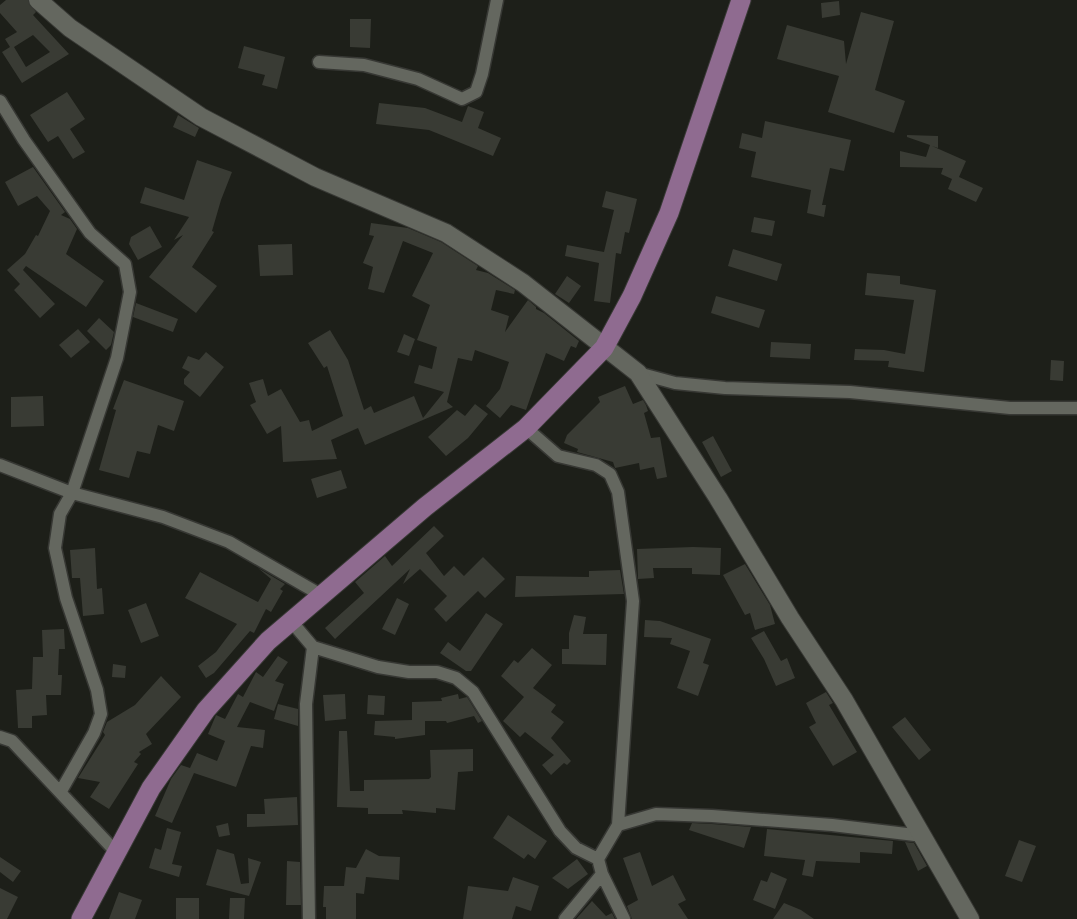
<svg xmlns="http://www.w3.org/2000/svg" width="1077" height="919" font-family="Figtree,sans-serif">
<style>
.building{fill:#393b34;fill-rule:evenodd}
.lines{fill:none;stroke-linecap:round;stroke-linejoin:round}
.street-casing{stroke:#373834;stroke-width:15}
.secondary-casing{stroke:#373834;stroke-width:20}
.primary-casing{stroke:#373834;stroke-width:21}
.street{stroke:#64675f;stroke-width:12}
.secondary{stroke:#64675f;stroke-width:18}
.primary{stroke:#8f6b90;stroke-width:19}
</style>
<rect width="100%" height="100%" fill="#1d1f19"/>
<path class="building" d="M6 0H28L36 12 33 15 69 54 22 83 2 52 10 47 5 39 17 32 0 13V5ZM33 35 50 52 26 67 14 47Z
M839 1 840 15 822 18 821 3Z
M861 12 894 21 875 90 905 101 894 133 828 112 839 76 777 59 787 25 844 41 846 64Z
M350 19H371L370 48 350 47Z
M244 46 285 57 277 89 262 85 265 75 238 68Z
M67 92 85 119 70 129 85 152 73 159 58 136 48 142 30 115Z
M379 103 425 108 462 122 468 106 484 112 478 128 501 138 493 156 429 130 376 124Z
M178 115 199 128 195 137 173 127Z
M765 121 851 140 844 171 830 168 822 205H826L824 217 807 213 811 190 751 177 756 152 739 148 742 133 762 138Z
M907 135 938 136V148L932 146 966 161 959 177 983 188 976 202 948 189 952 179 941 174 943 168 900 167V151L926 157 930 145 907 137Z
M197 160 232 172 221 200 212 231 214 232 192 267 217 286 196 313 149 277 183 235 174 240 189 217 140 203 145 187 184 200Z
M33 167 65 212 61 215 70 219 77 229 66 254 104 281 86 307 26 266 23 270 55 304 40 318 14 290 20 284 7 270 25 254 36 235 38 236 50 211 37 196 18 206 5 182Z
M606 191 637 199 629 233 625 232 621 254 616 253 610 303 594 301 599 263 565 256 567 245 604 252 614 210 602 207Z
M754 217 775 221 772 236 751 232Z
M371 223 408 228 441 242 478 266 476 270 488 273 515 290 514 294 496 290 491 310 509 316 505 332 528 300 536 307V309L544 313 579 341 576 348 571 346 564 361 546 353 526 410 511 405 500 418 486 406 500 389 509 362 475 350 472 361 458 358 447 402 453 407 365 445 358 428 331 440 337 459 283 462 281 426 267 434 250 405 256 402 249 383 263 379 268 396 281 389 300 422 309 420 312 431 343 416 327 366 324 368 308 343 330 330 348 360 364 410 371 406 374 413 414 396 423 418 444 392 414 383 419 365 432 369 437 347 417 340 430 305 412 296 433 253 403 241 384 293 368 289 373 267 363 263 374 236 369 235Z
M150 226 162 247 138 260 129 244 131 237Z
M292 244 293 275 260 276 258 245Z
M733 249 782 264 777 281 728 266Z
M867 273 900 276V284L936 290 924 372 888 367 889 361 854 360 855 349 884 350 905 354 914 300 865 295Z
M567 276 581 286 569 303 555 294Z
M716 296 765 310 759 328 711 313Z
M136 303 178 319 173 332 133 317Z
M99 318 114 332 111 345 106 350 87 331Z
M78 329 90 342 71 358 59 345Z
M404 334 415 339 409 356 397 352Z
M771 342 811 344 810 359 770 357Z
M206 352 224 367 200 397 184 384V379L190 372 182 368 188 356 199 360Z
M1051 360 1064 361 1063 381 1050 380Z
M124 380 184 401 174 431 158 425 150 454 137 451 129 478 99 470 116 410 113 409Z
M625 386 633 404 643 400 646 405 648 411 644 413 651 438 660 437 667 477 657 479 654 467 640 470 639 463 615 468 613 462 577 452 578 449 564 443 567 435 600 402 598 397Z
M43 396 44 426 11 427V397Z
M475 404 488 414 468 438 446 456 428 437 457 410 465 416Z
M713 436 732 471 721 477 702 442Z
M341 470 347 488 317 498 311 479Z
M434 526 444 536 426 553 444 576 454 566 464 576 483 557 505 579 485 598 478 591 446 622 434 609 447 596 420 569 403 584 410 569 335 639 325 628 364 593 355 582 385 556 392 566Z
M693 547 721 548 720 575 692 574V568H653L654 578 638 579 637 549Z
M95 548 97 589 102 588 104 614 83 616 80 578H72L70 550Z
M745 564 770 605 775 624 755 630 750 613 745 615 723 575Z
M258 568 285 584 280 589 283 591 271 612 266 609 254 633 250 631 214 673 206 678 198 666 216 652 237 624 185 598 200 572 258 602 271 579Z
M620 570 624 594 515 597 516 576 589 577V571Z
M397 598 409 604 395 635 382 629Z
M146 603 159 636 141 643 128 610Z
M486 613 503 624 471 671H466L440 653 448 642 460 651Z
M574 615 586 617 583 634H607L606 665 562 664V649H569V633Z
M645 620 660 621 711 639 703 663 709 665 698 696 677 688 690 651 670 644 672 638 644 637Z
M64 629 65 649H59L58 675H62L61 695H46L47 715 32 716V728H18L16 690 32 689 33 657H43L42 630Z
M764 631 781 661 787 658 795 678 776 686 764 659 751 638Z
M532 648 552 665 533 688 556 705 551 712 564 722 551 738 571 761 567 765 564 763 551 775 542 765 554 755 525 732 520 737 503 721 524 697 501 676 514 660 518 663Z
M278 656 288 662 275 681 284 684 274 711 250 702 237 727 265 730 263 748 251 746 236 787 194 773 172 823 155 816 171 779 181 765 190 768 197 753 217 761 225 741 208 734 216 715 225 719 238 694 243 697 256 672 263 677Z
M113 664 126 666 125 678 112 677Z
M161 676 181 697 146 734 152 744 139 752 141 754 134 762 138 764 109 809 90 797 100 782 78 778 105 735 103 732 107 722 135 705Z
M826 692 833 703 829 705 857 752 833 766 809 727 816 723 806 703Z
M345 694 346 719 325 721 323 695Z
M458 694 459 699 467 697 482 721 478 723 474 716 447 723 446 721H425V735L395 739V737L374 735 375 721 412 720V702L442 701 441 698Z
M368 695 385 696 384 715 367 714Z
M278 704 298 709V726L274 719Z
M905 717 931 750 919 760 892 727Z
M339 731H347L350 791H364V780L429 779 431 777 430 750 473 749V771L458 772 455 810 436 808V813L402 810 403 814H368V808L337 807Z
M297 797 298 825 247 827V814H265L264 799Z
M508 815 547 841 535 859 528 854 524 859 493 838Z
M228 823 230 835 219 837 216 826Z
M692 823 712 824 751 827 744 848 689 830Z
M167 828 181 832 172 864 182 866 179 877 149 868 155 848 161 850Z
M767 829 893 841 892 854 860 852V863L816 861 813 877 802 875 805 860 764 856Z
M1019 840 1036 846 1022 882 1005 876Z
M905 842 914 843 927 866 918 871Z
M217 849 234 854 241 884 249 883 248 858 261 862 249 896 206 885Z
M366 849 379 856 400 857 399 880 366 877 364 894 356 893V919H326V907H323L324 886H344L346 867 356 868Z
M640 852 652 886 673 875 686 900 678 904 688 919H632L627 906 638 900 623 858Z
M0 857 21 871 13 882 0 872Z
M577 859 588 874 568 889 552 878Z
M287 861 300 862 301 905H286Z
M771 872 787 879 775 909 753 900 761 880 767 882Z
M513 877 539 886 531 911 516 906 512 919H463L468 886 508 891Z
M0 888 18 897 7 919H0Z
M119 892 142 900 135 919H109Z
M176 898H199V919H176Z
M230 898H245L244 919H229Z
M592 901 606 916 612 913 615 919H576Z
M784 903 801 910 814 919H773Z"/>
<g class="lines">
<defs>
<path id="street" d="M319 62 364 65 418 79 462 99 476 92 482 74 497 0
M0 101 24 140 90 233 125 264 130 292 117 358 72 493 60 514 55 548 66 598 97 690 101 714 94 733 61 791
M638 373 675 383 725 388 850 392 1010 408H1077
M526 428 558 456 596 465 610 474 618 492 633 601 618 825 598 859 602 874 624 919
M0 465 72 493 163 517 229 542 321 595
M291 621 313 647 378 667 409 672H437L456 678 473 692 560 831 576 848 598 859
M0 737 12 741 116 852
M618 825 656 814 712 816 832 825 923 836
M309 919 306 704 313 647
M565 919 602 874"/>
<path id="secondary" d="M38 0 70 28 201 117 315 177 446 233 523 283 638 373 718 498 790 618 844 700 970 919"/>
<path id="primary" d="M81 919 151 788 206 710 268 641 425 507 526 428 604 348 632 296 669 213 741 0"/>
</defs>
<use href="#street" class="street-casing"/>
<use href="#secondary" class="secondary-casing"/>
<use href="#primary" class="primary-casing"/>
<use href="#street" class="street"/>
<use href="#secondary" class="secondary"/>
<use href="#primary" class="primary"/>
</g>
</svg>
